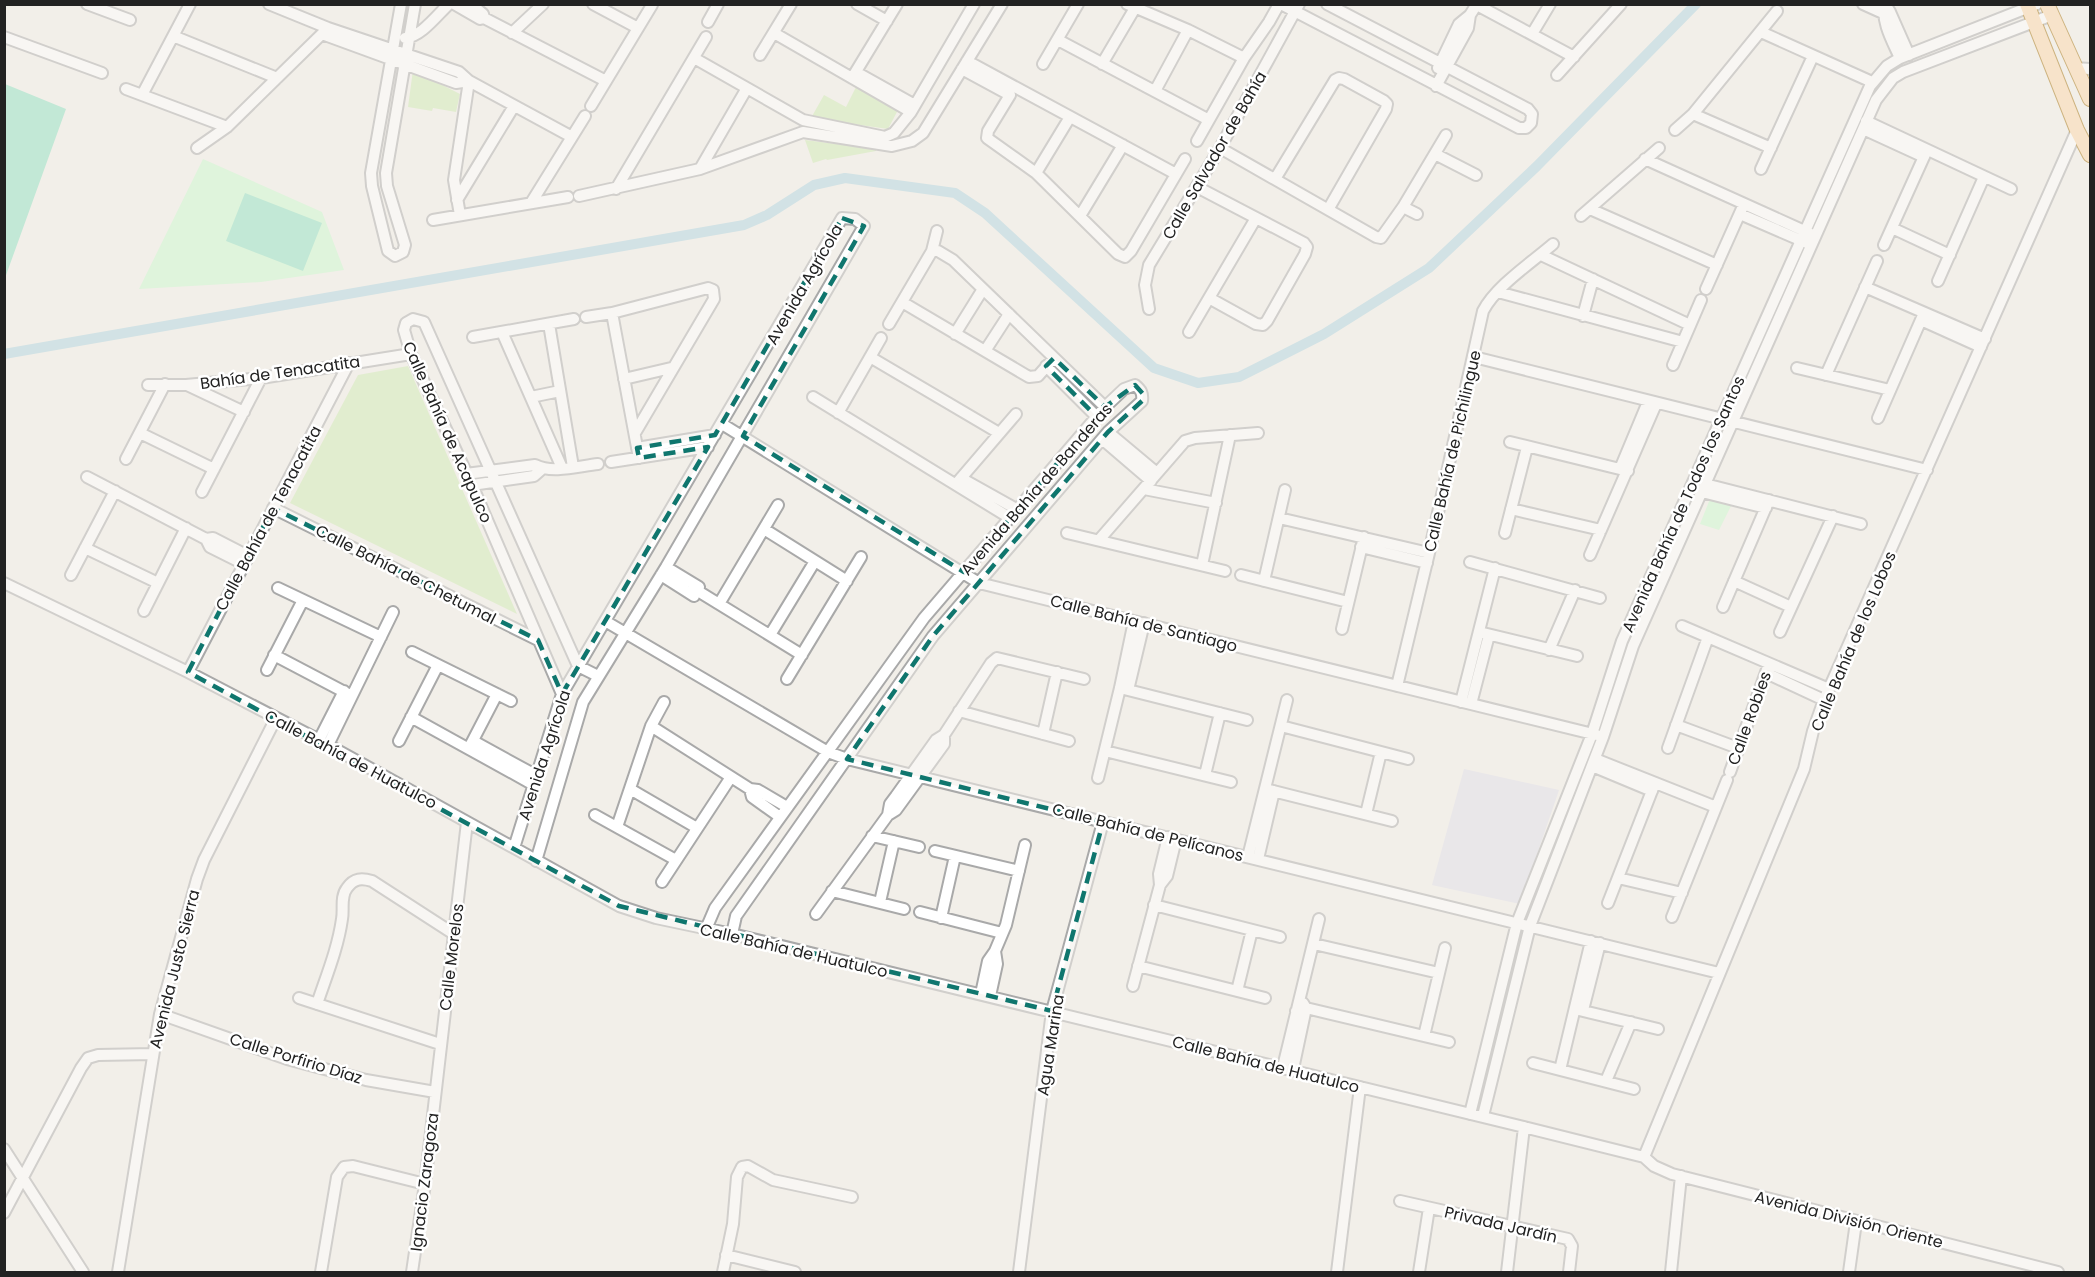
<svg xmlns="http://www.w3.org/2000/svg" width="2095" height="1277" font-family="Poppins,sans-serif">
<style>
.grass{fill:#cdebb0}
.park{fill:#c8facc}
.pitch{fill:#88e0be}
.plaza{fill:#dddde8}
.lines{fill:none;stroke-linecap:round;stroke-linejoin:round}
.canal{stroke:#aad3df;stroke-width:10}
.minor-casing{stroke:#a9a9a9;stroke-width:14}
.major-casing{stroke:#a06b00;stroke-width:16}
.minor{stroke:#fff;stroke-width:10}
.major{stroke:#fcd6a4;stroke-width:14}
.marked{fill:none;stroke:#0f766e;stroke-width:4.5;stroke-dasharray:12 8;stroke-linejoin:round}
.labels{text-anchor:middle;stroke-width:5;stroke-linejoin:round;paint-order:stroke}
.street-label{font-size:16px;fill:#222;stroke:#fff}
</style>
<rect width="100%" height="100%" fill="#f2efe9"/>
<path class="grass" d="M413 70 460 94 456 112 433 108 432 111 408 107Z
M856 87 898 110 888 129 811 118 824 95 846 107Z
M805 140 876 149V151L827 160 826 159 813 163Z
M408 366 517 614 290 503 358 375Z"/>
<path class="park" d="M203 159 322 212 344 270 261 282 139 289Z
M1710 499 1731 506 1719 530 1700 524Z"/>
<path class="pitch" d="M5 84 66 109 5 278Z
M245 193 322 223 303 271 226 241Z"/>
<path class="plaza" d="M1464 769 1559 790 1520 904 1432 885Z"/>
<g class="lines">
<path class="canal" d="M4 354 744 225 767 215 814 185 845 178 955 193 985 213 1154 368 1198 383 1239 377 1324 334 1429 268 1537 166 1696 4"/>
<defs>
<path id="minor" d="M87 4 130 20
M269 4 328 28 459 72 469 81 572 137
M401 4 371 173 372 186 388 251 395 256 403 252 405 245 387 186 386 173 415 4
M454 4 480 19 484 18 606 81
M471 4 483 14 484 18
M593 4 638 28
M857 4 887 21
M1127 4 1188 30 1244 58
M1281 4 1519 128H1526L1531 123 1532 114 1528 109 1327 4
M1863 4 1883 13 1890 12
M1885 4C1881 22 1893 42 1900 58
M1885 4 1890 12 1909 55
M1477 5 1574 57
M708 22 718 4
M1761 32 1872 82
M512 33 543 4
M774 33 911 112
M322 34 456 83 469 81
M1532 34 1550 4
M173 36 277 78
M4 37 102 73
M405 38C421 37 437 15 449 4
M1058 40 1209 120
M760 55 791 4
M694 58 803 120 885 137 894 133 911 112 974 4
M967 61 1176 174
M1043 64 1078 4
M1102 64 1135 8
M1438 68 1459 24 1470 15
M2075 68 2090 69
M962 69 1010 95 988 131 987 138 1036 173 1118 254 1125 257 1131 251 1185 159
M856 72 915 105
M1557 75 1621 4
M852 78 897 4
M1436 86 1468 28 1470 15 1477 4
M126 89 227 127
M1155 91 1188 30
M142 95 190 4
M591 106 652 5
M1693 114 1771 148
M1866 121 2011 189
M1863 129 1924 157
M1675 130 1693 114 1777 11
M1197 141 1244 58 1269 22 1279 4
M197 148 227 127 328 28
M1220 148 1376 237 1381 238 1403 207 1446 135
M1435 154 1476 175
M1645 159 1811 234
M700 169 747 88
M1761 169 1813 56
M1036 173 1070 117
M1275 179 1335 80 1339 78 1344 79 1384 101 1387 104 1386 109 1329 208
M1197 187 1304 243 1307 247 1305 254 1267 321 1263 325 1256 324 1209 298
M616 189 706 37
M579 196 700 169 803 132 892 146 912 141 923 133 1002 4
M457 200 514 106
M531 203 585 116
M1403 207 1417 214
M1590 209 1717 265
M1740 214 1807 243
M460 215 454 180 469 81
M1080 216 1123 145
M1581 216 1659 148
M433 220 568 197
M1892 228 1950 255
M1884 245 1927 150
M932 251 937 231
M1541 255 1690 325
M1938 281 1984 177
M1865 287 1985 339
M1706 289 1744 204
M1498 292 1683 342
M902 302 1029 377 1038 376 1054 358
M1149 309 1145 285 1149 265 1220 148 1299 4
M612 313 639 458
M1583 316 1593 279
M586 317 612 313 708 288 713 290 714 299 635 433
M1921 320 1981 347
M549 324 573 467
M889 324 932 251H938L953 260 1105 407
M502 332 562 468
M1189 332 1256 218
M955 334 983 289
M473 337 574 319
M985 351 1009 314
M870 357 999 433
M1474 357 1927 470
M1673 365 1701 300
M1046 366 1097 417
M1797 368 1890 390
M1826 375 1877 261
M624 379 671 368
M148 385H186L261 378 411 354
M187 385 244 412
M531 397 560 391
M813 397 1010 518
M838 413 881 338
M1878 418 1924 313
M722 424 979 583 1597 735
M1108 432 1157 473
M140 433 214 469
M1102 439 1151 481
M1510 442 1628 471
M637 448 715 435
M126 459 165 384
M611 462 708 447
M1620 469 1648 402
M466 474 535 465C552 474 579 466 598 464
M87 477 206 539 213 538 248 556
M961 478 1018 510
M956 484 1016 414
M1705 484 1861 524
M472 485 534 476 542 469
M1144 489 1216 503
M202 492 261 378
M1702 492 1766 508
M273 508 538 640
M1511 509 1601 530
M1279 518 1429 553
M764 529 847 581
M1067 533 1225 571
M1505 533 1527 447
M206 539 210 547 244 564
M1099 540 1185 441 1195 438 1258 433
M1361 547 1427 563
M85 548 158 583
M1590 555 1656 404
M1470 562 1600 598
M1202 565 1230 435
M71 575 115 491
M661 575 694 596 693 588 699 587 666 567
M1241 575 1348 602
M1264 581 1285 490
M1734 581 1791 607
M4 583 188 672 319 740 619 906 656 918 732 934 1524 1127 1644 1157 1654 1166 1672 1174 2058 1272
M278 588 381 637
M693 588 802 655
M719 604 778 505
M1723 607 1769 500
M144 611 186 528
M605 621 828 752 847 759 1719 973
M1682 626 1829 689
M1342 629 1364 537
M1479 632 1577 656
M1780 632 1833 516
M770 635 815 561
M1549 650 1575 590
M412 652 511 701
M274 655 352 696
M267 670 303 600
M188 672 349 363
M1766 673 1824 700
M787 679 861 557
M1397 686 1429 553 1483 311C1496 286 1531 263 1553 244
M1120 688 1247 720
M1128 690 1144 623
M562 694 472 485 411 354 404 330 406 323 413 319 424 322 578 666 598 676
M1461 702 1495 568
M1471 704 1489 635
M959 711 1069 741
M411 717 534 785
M1676 725 1738 748
M651 726 750 789 758 790 787 807
M1281 726 1408 759
M1043 734 1057 672
M319 740 344 691
M399 741 438 665
M473 741 537 776
M328 745 393 612
M470 746 497 694
M1668 748 1708 637
M1105 751 1231 782
M1595 759 1716 807
M1592 766 1652 791
M1730 772 1769 664
M1205 775 1220 713
M1098 778 1120 688 1134 621
M630 789 697 828
M750 789 752 797 780 817
M1265 789 1392 821
M1366 814 1381 752
M595 815 676 860
M888 815 890 804 896 796 936 740 944 735 991 663 997 658 1084 679
M617 827 651 726 664 702
M872 836 919 847
M514 848 562 694 842 218 855 219 864 226 666 567 583 702 536 861
M935 851 1019 871
M1248 857 1287 700
M1258 859 1274 791
M1618 878 1682 893
M662 882 731 777
M1160 885 1167 876 1176 839
M832 891 904 909
M880 902 894 841
M1608 903 1655 783
M1154 905 1280 937
M920 912 1002 933
M816 914 888 815 896 810 944 744V735
M1672 917 1727 780
M941 918 955 856
M706 929 715 908 924 618 1105 407 1124 389 1135 385C1141 390 1143 393 1142 401L1108 432 933 636 736 916 732 934
M1314 944 1439 973
M1138 966 1265 998
M1133 986 1160 885 1159 874 1168 837
M1237 991 1252 930
M981 994 988 961 995 951 1006 925 1025 845
M990 996 997 964 995 951
M299 998 440 1044
M317 1004C326 977 338 948 342 919 344 909 340 897 347 888 354 878 362 878 372 881L454 934
M1575 1009 1658 1029
M1583 1010 1600 943
M1296 1011 1306 1008 1449 1042
M160 1014 287 1059 366 1080 435 1092
M1424 1036 1445 948
M1533 1063 1634 1089
M1283 1067 1319 919
M1293 1069 1306 1008 1303 1003
M1560 1070 1591 941
M1606 1081 1631 1022
M1470 1114 1517 923 1592 734 1622 641 1870 86 1887 66 1900 58 2037 4
M1483 1116 1530 926 1603 737 1633 646 1876 100 1893 78 1903 72 2052 15
M4 1149 83 1272
M1644 1157 1804 769 1813 731 1824 700 2077 130
M1400 1201 1568 1239 1572 1246 1569 1272
M4 1213 81 1068 88 1058 98 1055 153 1054
M726 1255 795 1272
M118 1272 160 1014 197 879 204 860 276 718
M321 1272 337 1177 344 1167 353 1166 425 1184
M412 1272 425 1184 467 822
M723 1272 733 1224 737 1177 742 1167 748 1166 773 1180 852 1197
M1019 1272 1052 1011 1103 822
M1337 1272 1360 1087
M1419 1272 1429 1208
M1507 1272 1524 1127
M1671 1272 1681 1176
M1849 1272 1856 1222"/>
<path id="major" d="M2027 4 2077 130 2090 155
M2047 4 2090 99"/>
</defs>
<use href="#minor" class="minor-casing"/>
<use href="#major" class="major-casing"/>
<use href="#minor" class="minor"/>
<use href="#major" class="major"/>
</g>
<path d="M0 0H2095V1277H0ZM842 218 864 226 743 436 964 572 1097 417 1046 366 1054 358 1105 407 1135 385 1143 394 1142 401 1108 432 933 636 847 759 1103 822 1052 1011 619 906 188 672 273 508 538 640 562 694 708 447 639 458 637 448 715 435Z" fill="#f2efe9" fill-opacity=".55" fill-rule="evenodd"/>
<path class="marked" d="M842 218 864 226 743 436 964 572 1097 417 1046 366 1054 358 1105 407 1135 385 1143 394 1142 401 1108 432 933 636 847 759 1103 822 1052 1011 619 906 188 672 273 508 538 640 562 694 708 447 639 458 637 448 715 435Z"/>
<g class="labels">
<g class="street-label">
<text transform="translate(1214 155) rotate(-60)" y="6">Calle Salvador de Bahía</text>
<text transform="translate(804 284) rotate(-60)" y="6">Avenida Agrícola</text>
<text transform="translate(280 372) rotate(-8)" y="6">Bahía de Tenacatita</text>
<text transform="translate(448 432) rotate(66)" y="6">Calle Bahía de Acapulco</text>
<text transform="translate(1452 451) rotate(-77)" y="6">Calle Bahía de Pichilingue</text>
<text transform="translate(1036 489) rotate(-49)" y="6">Avenida Bahía de Banderas</text>
<text transform="translate(1683 504) rotate(-66)" y="6">Avenida Bahía de Todos los Santos</text>
<text transform="translate(268 518) rotate(-62)" y="6">Calle Bahía de Tenacatita</text>
<text transform="translate(406 574) rotate(27)" y="6">Calle Bahía de Chetumal</text>
<text transform="translate(1144 623) rotate(14)" y="6">Calle Bahía de Santiago</text>
<text transform="translate(1853 641) rotate(-67)" y="6">Calle Bahía de los Lobos</text>
<text transform="translate(1749 718) rotate(-70)" y="6">Calle Robles</text>
<text transform="translate(544 755) rotate(-72)" y="6">Avenida Agrícola</text>
<text transform="translate(351 759) rotate(28)" y="6">Calle Bahía de Huatulco</text>
<text transform="translate(1148 832) rotate(14)" y="6">Calle Bahía de Pelícanos</text>
<text transform="translate(794 950) rotate(13)" y="6">Calle Bahía de Huatulco</text>
<text transform="translate(451 957) rotate(-83)" y="6">Calle Morelos</text>
<text transform="translate(174 969) rotate(-76)" y="6">Avenida Justo Sierra</text>
<text transform="translate(1050 1045) rotate(-81)" y="6">Agua Marina</text>
<text transform="translate(296 1058) rotate(17)" y="6">Calle Porfirio Díaz</text>
<text transform="translate(1266 1064) rotate(14)" y="6">Calle Bahía de Huatulco</text>
<text transform="translate(424 1182) rotate(-83)" y="6">Ignacio Zaragoza</text>
<text transform="translate(1849 1219) rotate(14)" y="6">Avenida División Oriente</text>
<text transform="translate(1501 1224) rotate(13)" y="6">Privada Jardín</text>
</g>
</g>
<rect width="2095" height="1277" fill="none" stroke="#222222" stroke-width="12"/>
</svg>
